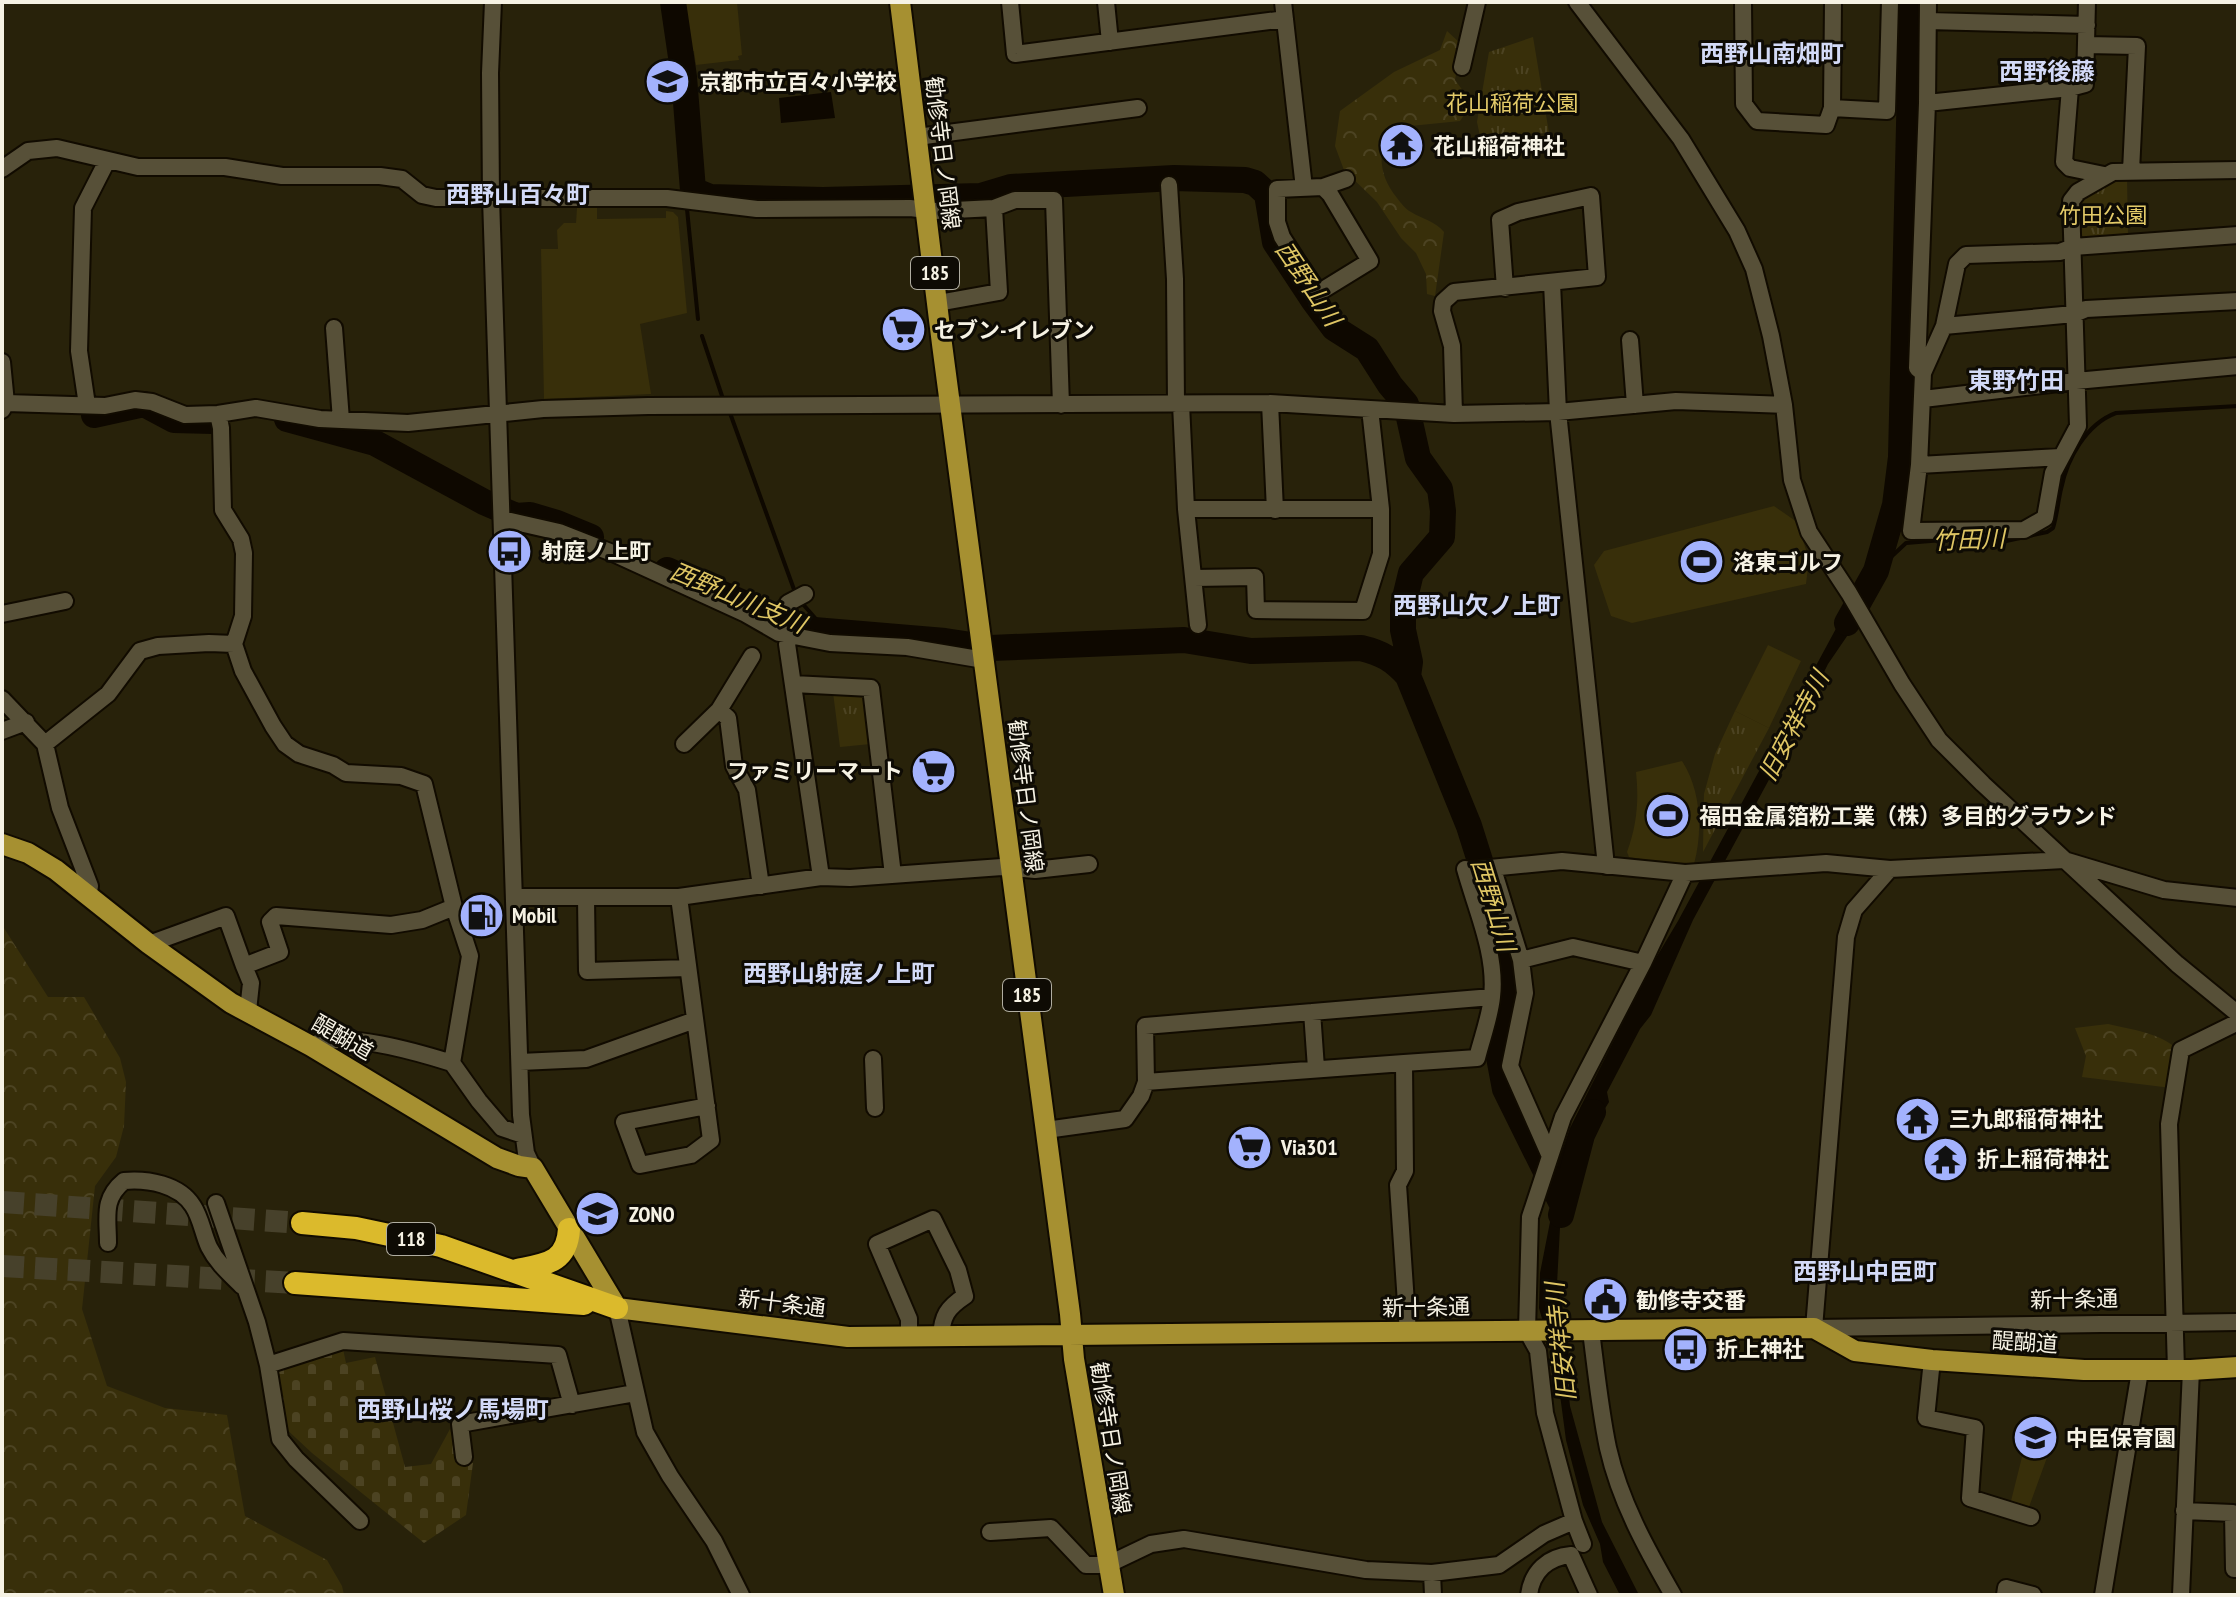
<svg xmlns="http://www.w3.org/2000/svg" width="2240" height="1597" font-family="'PT Sans Narrow','Noto Sans JP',sans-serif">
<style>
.forest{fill:url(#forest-crowns)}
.cemetery{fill:url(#cemetery-stones)}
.park{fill:url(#park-tufts)}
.garden{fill:#382f0a}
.water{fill:#0e0800}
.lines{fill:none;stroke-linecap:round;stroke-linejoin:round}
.stream{stroke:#0e0800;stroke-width:4}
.river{stroke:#0e0800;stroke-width:26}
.highway-tunnel{stroke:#47412b;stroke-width:22;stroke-dasharray:22 11;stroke-linecap:butt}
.minor-casing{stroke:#110b00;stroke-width:20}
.major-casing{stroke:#110b00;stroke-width:24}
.highway-casing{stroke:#110b00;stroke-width:26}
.minor{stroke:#575038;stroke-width:16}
.major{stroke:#a69031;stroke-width:20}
.highway{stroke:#dbba2c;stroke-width:22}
.labels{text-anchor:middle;stroke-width:6;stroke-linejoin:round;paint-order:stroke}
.shield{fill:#0e0b04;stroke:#b0ada1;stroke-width:2}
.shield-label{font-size:20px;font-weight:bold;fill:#f6f2e4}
.poi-label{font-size:22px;font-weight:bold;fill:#f6f2e4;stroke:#0e0b04;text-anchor:start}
.park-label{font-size:22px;fill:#e4cb69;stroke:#0e0b04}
.street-label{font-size:22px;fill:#f6f2e4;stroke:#0e0b04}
.neighbourhood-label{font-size:24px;font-weight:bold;fill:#d3daf7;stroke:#0e0b04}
.water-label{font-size:24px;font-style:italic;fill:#dfc664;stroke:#0e0b04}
</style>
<defs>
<pattern id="forest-crowns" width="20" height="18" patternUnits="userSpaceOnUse" patternTransform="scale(2)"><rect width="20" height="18" fill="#382f0a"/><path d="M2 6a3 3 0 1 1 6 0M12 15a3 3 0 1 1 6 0" fill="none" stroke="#4c4322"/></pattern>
<pattern id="cemetery-stones" width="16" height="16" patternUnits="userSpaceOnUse" patternTransform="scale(2)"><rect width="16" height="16" fill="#382f0a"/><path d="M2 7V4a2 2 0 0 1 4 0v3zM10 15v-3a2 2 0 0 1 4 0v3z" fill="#4c4322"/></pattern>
<pattern id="park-tufts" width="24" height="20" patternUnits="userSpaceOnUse" patternTransform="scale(2)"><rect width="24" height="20" fill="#382f0a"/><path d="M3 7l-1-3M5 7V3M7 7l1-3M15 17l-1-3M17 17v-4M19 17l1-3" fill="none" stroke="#4c4322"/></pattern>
</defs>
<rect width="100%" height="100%" fill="#28220a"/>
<path class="forest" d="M1447 31 1461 44 1455 80 1472 103 1460 121 1400 127 1386 132C1378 157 1380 177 1397 198 1401 203 1405 209 1411 212 1422 219 1435 221 1444 232L1435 296 1427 294 1426 274 1416 253 1401 238 1377 202 1344 170 1335 146 1340 111 1394 72 1440 50Z
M2 925 48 997H84L120 1058 126 1082 124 1126 116 1157 95 1186 82 1309 107 1386 165 1408 227 1415 245 1516 327 1560 342 1586 344 1595H2Z
M2108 1024C2131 1030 2160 1032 2178 1050L2172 1088 2082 1077 2086 1056 2075 1028Z"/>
<path class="cemetery" d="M343 1349 346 1363 375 1357 405 1467 431 1464 450 1429 458 1460 473 1463 466 1515 424 1543 312 1453 282 1425 273 1371Z"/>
<path class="park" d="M1533 37 1549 133 1480 136 1477 122 1489 52Z
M2127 179 2128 238 2084 241 2077 235 2076 207 2104 180Z
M833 692 859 693 866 702 870 744 840 747Z
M1735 711 1769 728 1703 852 1704 794 1715 754Z"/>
<path class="garden" d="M678 2H737L742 55 738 56 739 60 696 65 694 51 681 53Z
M577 208H597V219L666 218V211L673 212 678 217 687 313 640 324 651 394 544 399 541 249H558L557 230 564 223H576Z
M1774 506 1797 522 1809 559 1806 584 1632 623 1611 616 1594 565 1604 551Z
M1768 645 1801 661 1769 728 1735 711Z
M1682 761C1701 790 1703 831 1694 864H1672L1629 857 1627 852C1637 825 1639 800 1636 772Z
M2018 1426 2057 1430 2029 1507 2023 1509 2010 1505 2024 1449 2014 1447Z"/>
<path class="water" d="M831 92 835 118 781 123 779 98Z
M1859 586 1871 601 1828 664 1822 676 1824 683 1818 690 1817 703 1807 704 1799 720 1797 735 1791 739 1693 920 1651 1015 1640 1029 1607 1092 1609 1102 1598 1120 1589 1121 1562 1190 1557 1284 1572 1374 1567 1380 1570 1406 1602 1522 1639 1595H1620L1603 1562 1600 1544 1583 1505 1566 1440 1557 1372 1539 1308 1540 1273 1550 1222V1200L1558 1162 1570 1128 1650 968 1678 921Z"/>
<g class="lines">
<path class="stream" d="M687 209 698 319
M702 336 724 402
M730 413 796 595
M1876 571 1906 543 1955 539 1997 543 2047 532 2053 528C2057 515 2058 502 2061 489 2067 459 2086 424 2116 413L2238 406
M801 602 816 619 837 633"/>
<path class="river" d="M673 2 684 77 693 190 710 197 823 200 981 196 1011 187 1174 178 1245 180 1255 183 1267 194 1275 242 1314 301 1334 328 1367 349 1390 385 1406 404 1418 458 1440 489 1443 511 1442 537 1411 573 1403 606V630L1410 662 1408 676 1469 826 1510 956 1511 1007 1499 1057 1505 1089 1563 1206
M94 415 144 404 174 420 213 421
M287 419 375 443 484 502 516 516 530 515 557 523 591 537
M667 570 792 624 814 630 945 641 991 648 1184 640 1251 651 1361 648C1382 653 1394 660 1408 676
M1847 623 1876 571 1895 505 1901 457 1912 2
M1561 1215 1582 1135 1593 1112"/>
<path class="highway-tunnel" d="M2 1202 302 1223
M2 1266 295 1283"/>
<defs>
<path id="minor" d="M493 2 490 73 491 198 521 1115 526 1153 533 1168
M1010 2 1015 54 1285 19
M1106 2 1110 42
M1283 2 1304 188
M1577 2 1681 139 1737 231 1754 269 1771 336 1784 405 1792 480 1809 532 1849 593 1902 684 1939 740 1983 784 2177 964 2238 1014
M1743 2 1744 104 1757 121 1826 125 1832 108 1833 2
M1928 21 2087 25
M2086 45 2137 46 2131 171
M1462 67 1477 2
M2070 88 2064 162 2070 168 2104 175
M1927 103 2070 88 2085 84 2087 2
M1832 108 1887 111 1890 2
M917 137 1138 108
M2 169 28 151 57 148 138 167H225L282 176H380L402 179 422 195 436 198H667L757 209 910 208 935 211 994 208 1015 200H1054L1061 405
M2238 170 2113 172 2078 192 2071 201 2078 426 2053 473 2045 518 2024 530 1911 531 1919 465 1923 373 1944 326 1957 264 1966 255 2060 252 2073 247 2238 235
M1169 185 1175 279 1176 404
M1323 187 1330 194 1370 261 1318 293 1282 237 1277 222V189L1323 187 1346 179
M1552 283 1558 412 1606 866
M938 303 999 292 994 208
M1944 326 2074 314 2086 309 2238 301
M334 328 341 420
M1630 340 1635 405
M2 362 6 403
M1923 373 1917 368 1927 103 1928 2
M1923 399 2076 381 2238 366
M1270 403 1275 510
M1181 404 1186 509H1381L1370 409
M87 405 79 351 83 208 107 161
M2 410 6 403 105 406 135 400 152 402 185 415 218 414 256 408 320 419 408 423 543 409 648 406 1270 403 1454 414 1558 412 1676 401 1784 405
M218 414 221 428 223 510 241 539 244 553 243 616 234 644 243 671 273 726 285 744 299 754 333 765 346 773 401 776 424 784 454 907 470 956 452 1063 479 1101 502 1128 523 1135
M1454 414 1452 346 1442 311 1443 302 1454 292 1597 277 1591 196 1518 212 1500 220 1505 288
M1919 465 2061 457
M1186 509 1198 625
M502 519 559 532 615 554 746 614 779 633 830 643 907 647 984 660
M1194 578 1255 577 1256 610 1363 611 1381 554V509
M788 603 805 594
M2 614 65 601
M787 644 821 877
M793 684 871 688 893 875
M2 699 45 744 60 808 90 886 88 896
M719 710 752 656
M2 731 26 722
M45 744 108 694 140 651 158 646 209 643 234 644
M684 744 719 710 728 718 734 766 747 790 761 886
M1493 869 1521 960 1525 993 1510 1066 1549 1154
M1890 869 1854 910 1846 937 1814 1328 2238 1322
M1469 870 1562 861 1685 873 1826 863 1890 869 2064 860 2164 890 2238 898
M514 897H679L821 877 850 878 1002 867 1035 870 1089 864
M679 897 711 1140 691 1155 640 1165 624 1122 707 1106
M586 898 587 971 688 968
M149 944 226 916 244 966
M1521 960 1573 947 1643 963
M248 1011 251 983 244 966 280 952 270 922 276 916 391 925 422 920 454 907
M1312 1012 1316 1068
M311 1046C341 1029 420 1053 452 1063
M873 1059 875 1108
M520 1062 586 1059 695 1020
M1404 1063 1477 1058C1482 1038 1490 1017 1492 997 1497 955 1476 909 1465 869
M1146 1082 1145 1026 1492 997
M1046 1130 1125 1119 1141 1096 1146 1082 1404 1063 1405 1171 1398 1185 1408 1333
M216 1203 257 1322 268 1365 280 1439 296 1459 360 1521
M108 1243C108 1217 102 1199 124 1181 148 1179 179 1184 193 1206 201 1218 203 1234 209 1247 217 1263 230 1274 242 1286
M617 1308 645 1432 670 1476 714 1541 741 1595
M1591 1331C1596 1370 1600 1410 1608 1448 1620 1501 1646 1548 1673 1595
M909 1337V1319L877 1244 933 1219 958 1270 965 1296C947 1308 942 1316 941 1337
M1932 1360 1926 1418 1975 1428 1970 1498 2031 1517
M268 1365 343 1341 558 1355 572 1405
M2176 1370 2169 1124 2181 1050 2238 1022
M464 1457 460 1424 635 1393
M2184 1511 2233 1513 2234 1569H2238
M990 1532 1051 1528 1086 1565H1107L1151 1544 1184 1539 1366 1570 1432 1573 1499 1565 1544 1534 1574 1521
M1583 1544 1574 1521 1545 1413 1538 1351 1527 1331 1530 1217 1563 1117 1643 963 1685 873
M1432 1573 1433 1595
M1529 1595C1532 1571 1548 1557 1571 1555L1589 1595
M2005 1595 2006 1588 2033 1595
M2103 1595 2140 1371
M2181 1595 2191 1370"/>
<path id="major" d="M900 2 942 344 1070 1314 1074 1359 1114 1595
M2 844 28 853 56 870 149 944 231 1003 311 1046 497 1158 519 1166 533 1168 617 1308 848 1337 1814 1328 1855 1351 1932 1360 2084 1370H2191L2238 1367"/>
<path id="highway" d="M302 1223 356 1228 441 1246 617 1308
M517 1270C546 1264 567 1263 569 1229
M295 1283 584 1304"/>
</defs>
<use href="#minor" class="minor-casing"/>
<use href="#major" class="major-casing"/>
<use href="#highway" class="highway-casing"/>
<use href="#minor" class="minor"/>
<use href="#major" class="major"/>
<use href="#highway" class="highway"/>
</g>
<defs>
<symbol id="school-disc" viewBox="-11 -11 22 22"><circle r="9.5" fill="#a3b2fd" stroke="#0e0b04"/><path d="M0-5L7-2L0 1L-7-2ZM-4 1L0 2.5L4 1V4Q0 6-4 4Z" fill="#111"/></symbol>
<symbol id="temple-disc" viewBox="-11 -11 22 22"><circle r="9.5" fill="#a3b2fd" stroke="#0e0b04"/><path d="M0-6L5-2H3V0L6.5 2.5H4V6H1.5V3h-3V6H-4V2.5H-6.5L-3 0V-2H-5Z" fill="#111"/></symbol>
<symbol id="supermarket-disc" viewBox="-11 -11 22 22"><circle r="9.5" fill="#a3b2fd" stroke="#0e0b04"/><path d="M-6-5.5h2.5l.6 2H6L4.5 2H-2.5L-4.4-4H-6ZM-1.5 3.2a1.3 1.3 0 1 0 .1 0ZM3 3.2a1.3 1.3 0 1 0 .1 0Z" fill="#111"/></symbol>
<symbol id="bus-disc" viewBox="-11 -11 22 22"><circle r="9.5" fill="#a3b2fd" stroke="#0e0b04"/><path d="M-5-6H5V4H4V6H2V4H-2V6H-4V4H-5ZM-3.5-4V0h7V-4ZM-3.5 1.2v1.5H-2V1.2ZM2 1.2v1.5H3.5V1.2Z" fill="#111"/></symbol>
<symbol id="stadium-disc" viewBox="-11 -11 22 22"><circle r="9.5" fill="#a3b2fd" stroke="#0e0b04"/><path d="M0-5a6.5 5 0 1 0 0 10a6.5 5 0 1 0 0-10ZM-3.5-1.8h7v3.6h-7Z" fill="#111"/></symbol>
<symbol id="fuel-disc" viewBox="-11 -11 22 22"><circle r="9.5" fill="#a3b2fd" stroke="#0e0b04"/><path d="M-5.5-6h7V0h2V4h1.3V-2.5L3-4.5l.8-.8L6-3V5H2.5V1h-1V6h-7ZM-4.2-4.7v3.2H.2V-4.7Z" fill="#111"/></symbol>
<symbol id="civic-disc" viewBox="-11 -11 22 22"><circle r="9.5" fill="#a3b2fd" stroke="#0e0b04"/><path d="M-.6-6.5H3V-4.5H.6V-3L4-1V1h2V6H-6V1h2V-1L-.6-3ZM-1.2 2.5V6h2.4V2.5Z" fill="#111"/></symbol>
</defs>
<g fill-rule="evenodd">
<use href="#school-disc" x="642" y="56" width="51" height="51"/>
<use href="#temple-disc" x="1376" y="120" width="51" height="51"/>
<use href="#supermarket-disc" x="878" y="304" width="51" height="51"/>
<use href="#bus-disc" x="484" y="526" width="51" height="51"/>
<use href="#stadium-disc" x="1676" y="536" width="51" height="51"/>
<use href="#supermarket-disc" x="908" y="746" width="51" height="51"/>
<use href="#stadium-disc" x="1642" y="790" width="51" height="51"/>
<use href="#fuel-disc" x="456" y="890" width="51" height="51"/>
<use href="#temple-disc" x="1892" y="1094" width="51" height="51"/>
<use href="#supermarket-disc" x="1224" y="1122" width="51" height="51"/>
<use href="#temple-disc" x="1920" y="1134" width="51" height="51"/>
<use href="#school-disc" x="572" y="1188" width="51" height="51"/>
<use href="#civic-disc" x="1580" y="1274" width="51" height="51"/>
<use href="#bus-disc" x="1660" y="1324" width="51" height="51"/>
<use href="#school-disc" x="2010" y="1412" width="51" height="51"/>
</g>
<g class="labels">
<g class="shield">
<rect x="911" y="257" width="48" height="32" rx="6"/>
<rect x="1003" y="979" width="48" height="32" rx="6"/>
<rect x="387" y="1223" width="48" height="32" rx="6"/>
</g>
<g class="shield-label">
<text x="935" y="280">185</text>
<text x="1027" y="1002">185</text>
<text x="411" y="1246">118</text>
</g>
<g class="poi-label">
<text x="699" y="90">京都市立百々小学校</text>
<text x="1433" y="154">花山稲荷神社</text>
<text x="934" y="338">セブン-イレブン</text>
<text x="541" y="559">射庭ノ上町</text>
<text x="1733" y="570">洛東ゴルフ</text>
<text x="903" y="779" text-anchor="end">ファミリーマート</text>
<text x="1699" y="824">福田金属箔粉工業（株）多目的グラウンド</text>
<text x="512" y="923">Mobil</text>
<text x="1949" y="1127">三九郎稲荷神社</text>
<text x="1281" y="1155">Via301</text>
<text x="1977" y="1167">折上稲荷神社</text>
<text x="629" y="1222">ZONO</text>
<text x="1636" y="1308">勧修寺交番</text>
<text x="1716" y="1357">折上神社</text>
<text x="2066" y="1446">中臣保育園</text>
</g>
<g class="park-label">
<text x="1512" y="111">花山稲荷公園</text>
<text x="2103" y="223">竹田公園</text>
</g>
<g class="street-label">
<text transform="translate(943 153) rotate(83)" y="8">勧修寺日ノ岡線</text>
<text transform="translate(1026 796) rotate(83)" y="8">勧修寺日ノ岡線</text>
<text transform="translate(343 1037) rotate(30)" y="8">醍醐道</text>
<text transform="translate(2074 1299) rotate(-1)" y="8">新十条通</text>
<text transform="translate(782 1303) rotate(7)" y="8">新十条通</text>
<text transform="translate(1426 1307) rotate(-1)" y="8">新十条通</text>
<text transform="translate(2025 1342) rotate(4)" y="8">醍醐道</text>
<text transform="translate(1111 1438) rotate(81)" y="8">勧修寺日ノ岡線</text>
</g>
<g class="neighbourhood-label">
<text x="1772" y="62">西野山南畑町</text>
<text x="2047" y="80">西野後藤</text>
<text x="518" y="203">西野山百々町</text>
<text x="2016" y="389">東野竹田</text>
<text x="1477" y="614">西野山欠ノ上町</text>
<text x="839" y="982">西野山射庭ノ上町</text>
<text x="1865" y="1280">西野山中臣町</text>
<text x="453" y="1418">西野山桜ノ馬場町</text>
</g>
<g class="water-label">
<text transform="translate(1308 284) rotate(56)" y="8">西野山川</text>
<text transform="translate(1969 540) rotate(-2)" y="8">竹田川</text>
<text transform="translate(738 598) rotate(23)" y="8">西野山川支川</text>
<text transform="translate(1794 726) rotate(-62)" y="8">旧安祥寺川</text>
<text transform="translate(1493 905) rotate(73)" y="8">西野山川</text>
<text transform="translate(1561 1342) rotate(-96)" y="8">旧安祥寺川</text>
</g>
</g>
<rect width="2240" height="1597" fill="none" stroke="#f6f2e4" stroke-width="8"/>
</svg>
